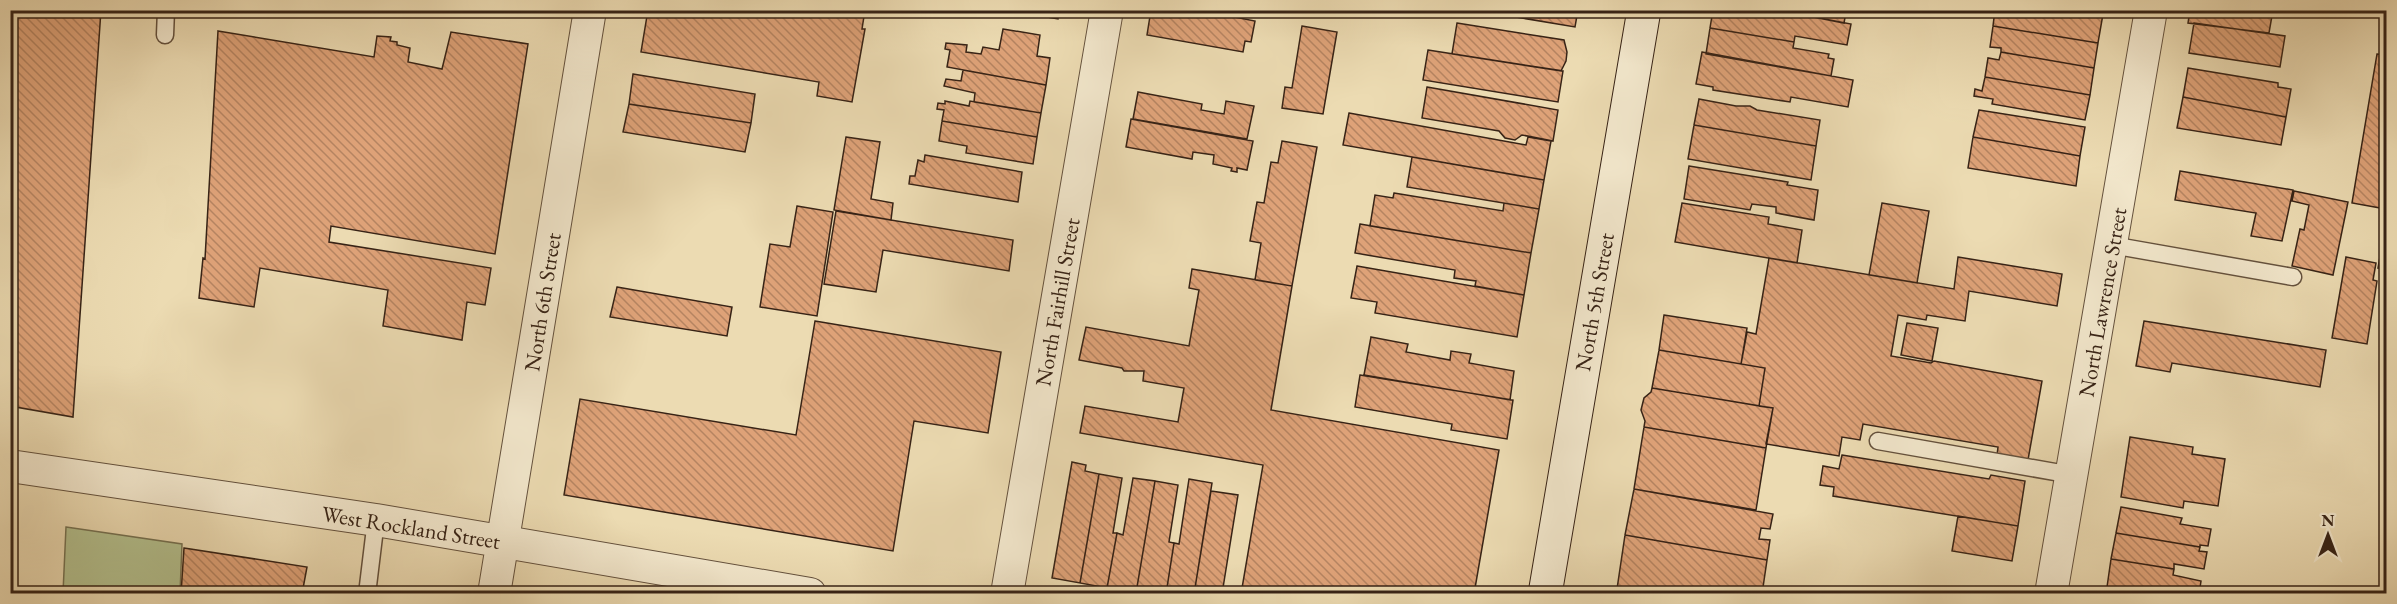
<svg xmlns="http://www.w3.org/2000/svg" width="2397" height="604" font-family="'EB Garamond',serif">
<style>
.grass{fill:#b4c18f;stroke:#767252;stroke-width:1.5}
.building{fill:url(#building-back-hatch);stroke:#372316;stroke-width:1.5}
.lines{fill:none;stroke-linecap:round;stroke-linejoin:round}
.lane-casing{stroke:#64513d;stroke-width:19}
.street-casing{stroke:#64513d;stroke-width:34}
.secondary-casing{stroke:#372316;stroke-width:35}
.lane{stroke:#f3e8cd;stroke-width:16}
.street{stroke:#f3e8cd;stroke-width:32}
.secondary{stroke:#f3e8cd;stroke-width:33}
.labels{text-anchor:middle;stroke-width:5;stroke-linejoin:round;paint-order:stroke}
.street-label{font-size:22px;fill:#372316;stroke:#f3e8cd}
</style>
<defs>
<pattern id="building-back-hatch" width="6" height="6" patternUnits="userSpaceOnUse" patternTransform="scale(1.5)"><rect width="6" height="6" fill="#dea278"/><path d="M-1 5l2 2M0 0l6 6M5-1l2 2" fill="none" stroke="#b58461"/></pattern>
</defs>
<rect width="100%" height="100%" fill="#ecdbb2"/>
<filter id="stains"><feTurbulence type="fractalNoise" baseFrequency=".00333" numOctaves="4"/><feColorMatrix values="0 0 0 0 .2 0 0 0 0 .09 0 0 0 0 .02 0 0 0 .5 -.17"/></filter>
<radialGradient id="worn" r=".72"><stop offset=".6" stop-color="#630" stop-opacity="0"/><stop offset="1" stop-color="#630" stop-opacity=".3"/></radialGradient>
<path class="grass" d="M66 527 182 544 180 593H63Z"/>
<path class="building" d="M10 10H101L73 417 10 406Z
M648 10H865L862 29H865L852 102 817 96 819 82 641 52Z
M1006 10H1059L1058 19Z
M1151 10H1199L1255 21 1251 42 1245 41 1243 52 1147 35Z
M1505 10H1578L1575 27 1504 15Z
M1713 10H1778L1851 24 1847 45 1795 36 1794 42 1710 28Z
M1778 10H1842L1846 12 1844 23Z
M1995 10H2081L2103 14 2098 43 1993 26Z
M2190 10H2273L2269 33 2188 23Z
M1457 23 1564 40 1567 52 1566 61 1561 71 1452 54Z
M2194 23 2285 36 2280 67 2189 53Z
M1302 26 1337 32 1323 114 1282 108 1285 87 1292 88Z
M1993 26 2098 43 2094 68 2001 52V48L1990 47Z
M1710 28 1794 42 1793 48 1829 54 1828 58 1834 59 1831 76 1706 54Z
M1003 29 1040 35 1037 56 1050 58 1046 85 947 67 950 50 945 49 946 43 967 45 966 52 981 54 983 47 999 50Z
M218 31 374 57 377 36 391 37 390 41 397 42V45L410 48 408 62 442 69 451 32 528 44 495 254 331 226 329 242 491 268 485 305 467 302 462 340 383 326 388 290 260 268 254 307 199 298 203 258 205 259Z
M1428 50 1563 71 1558 102 1423 80Z
M1702 52 1853 80 1848 107 1791 97 1790 102 1713 90V87L1696 84Z
M2001 52 2094 68 2090 95 1985 77 1988 58 1999 60Z
M2377 54 2386 55V209L2352 203Z
M2188 68 2278 83V87L2291 89 2286 117 2183 97Z
M963 70 1046 85 1041 113 974 102 975 93 944 86 946 79 961 81Z
M633 74 755 94 751 123 629 104Z
M1985 77 2090 95 2085 120 1992 104 1993 99 1974 96 1975 89 1982 91Z
M1427 87 1558 110 1553 141 1522 135 1515 140 1505 138 1499 131 1422 118Z
M1138 92 1202 104 1201 110 1224 114 1226 101 1254 106 1247 139 1133 119Z
M2183 97 2286 117 2281 145 2177 128Z
M1699 99 1736 106H1750L1757 110 1820 120 1816 146 1694 125Z
M945 101 969 106 970 101 1041 113 1037 137 942 121 944 110 937 109 938 103 945 104Z
M629 104 751 123 745 152 623 132Z
M1979 110 2085 127 2080 156 1973 137Z
M1349 113 1526 145 1528 137 1551 141 1544 180 1343 145Z
M1131 119 1253 141 1247 170 1237 168V172L1231 171 1232 168 1213 164 1214 155 1193 152 1192 159 1126 147Z
M942 121 1037 137 1033 164 966 153 967 146 939 141Z
M1694 125 1816 146 1811 180 1688 159Z
M846 137 880 142 871 199 893 203 891 220 834 210Z
M1973 137 2080 156 2076 186 1968 168Z
M1282 141 1317 147 1292 286 1255 280 1261 243 1250 241 1257 202 1264 203 1271 162 1278 163Z
M925 155 1022 172 1018 202 909 184 910 176H915L918 160 924 162Z
M1412 157 1544 180 1539 209 1407 187Z
M1689 166 1788 182 1787 185 1818 190 1814 220 1776 213V207L1752 204 1750 210 1684 199Z
M2180 171 2293 190 2282 241 2251 236 2256 213 2175 200Z
M2294 191 2348 202 2333 275 2292 266 2300 229 2304 230 2309 205 2292 201Z
M1394 193 1503 211 1504 203 1539 209 1531 253 1370 226 1375 195 1393 198Z
M1682 203 1769 217 1768 224 1802 230 1797 263 1675 242Z
M1882 203 1929 211 1917 283 1869 275Z
M797 206 833 212 817 316 760 307 770 244 790 247Z
M836 211 1013 240 1009 271 883 250 876 292 824 284Z
M1360 224 1531 253 1524 295 1475 286 1476 281 1454 278 1455 270 1355 253Z
M2381 251 2386 252V269L2378 268Z
M1958 257 2062 274 2057 306 1969 291 1965 321 1927 315 1926 320 1898 315 1891 356 1931 363 1934 361 2042 381 2028 460 1997 455 1998 447 1863 424 1860 440 1842 437 1839 456 1766 444 1773 408 1759 406 1765 368 1741 364 1747 332 1756 334 1769 258 1954 289Z
M2346 257 2376 263 2373 280 2377 281 2367 344 2332 338Z
M1357 266 1524 295 1517 337 1375 313 1377 302 1351 298Z
M1192 269 1292 286 1271 410 1499 450 1474 594H1241L1263 465 1080 433 1085 406 1178 422 1184 388 1143 381 1144 371H1124L1122 368 1079 360 1086 327 1189 346 1199 290 1189 288Z
M617 287 732 307 727 336 610 317Z
M1664 315 1747 328 1741 364 1659 350Z
M815 321 1001 352 988 433 914 421 893 551 564 495 580 399 796 435Z
M2144 321 2326 350 2320 387 2172 363 2170 372 2136 366Z
M1907 323 1938 328 1932 361 1901 355Z
M1371 337 1408 344 1406 352 1450 360 1451 351 1471 354 1469 363 1514 371 1510 400 1364 375Z
M1659 350 1765 368 1759 406 1652 388Z
M1360 375 1513 400 1507 439 1451 430 1452 424 1355 407Z
M1652 388 1773 408 1766 448 1644 427 1645 421 1641 410 1644 398 1651 392Z
M1644 427 1766 448 1756 510 1634 489Z
M2130 437 2193 447 2192 454 2225 459 2218 506 2184 501 2183 508 2121 497Z
M1842 455 1989 479 1991 475 2025 481 2018 526 1833 496 1834 487 1820 485 1823 466 1839 469Z
M1072 462 1086 465 1085 471 1099 474 1080 583 1052 578Z
M1099 474 1122 478 1113 533H1117L1107 588 1080 583Z
M1133 478 1155 481 1136 593 1107 588 1117 533 1123 535Z
M1189 479 1212 483 1194 594H1166L1174 543 1179 544Z
M1155 481 1178 485 1169 542 1174 543 1166 594H1142L1136 593Z
M1634 489 1773 514 1770 529 1761 528 1759 539 1770 540 1767 560 1625 535Z
M1211 491 1238 495 1222 594H1194Z
M2121 507 2182 518 2180 524 2211 529 2208 546 2200 545V547L2116 533Z
M1958 516 2018 526 2012 561 1952 551Z
M2116 533 2200 547 2199 551 2207 552 2204 569 2174 564V569L2111 559Z
M1625 535 1767 560 1762 594H1641L1617 589Z
M184 548 307 567 302 594H181Z
M2111 559 2174 569 2173 575 2201 581 2199 594H2153L2107 587Z
M2381 565 2386 566V589L2383 588 2386 572H2380Z
M1617 589 1641 594H1611L1616 592Z"/>
<g class="lines">
<defs>
<path id="lane" d="M165 35 166 10
M2111 245 2293 277
M1878 441 2072 475
M367 594 376 520"/>
<path id="street" d="M10 466 376 520 810 594
M494 594 590 10
M1007 594 1107 10
M2051 594 2151 10"/>
<path id="secondary" d="M1545 594 1644 10"/>
</defs>
<use href="#lane" class="lane-casing"/>
<use href="#street" class="street-casing"/>
<use href="#secondary" class="secondary-casing"/>
<use href="#lane" class="lane"/>
<use href="#street" class="street"/>
<use href="#secondary" class="secondary"/>
</g>
<g class="labels">
<g class="street-label">
<text transform="translate(542 302) rotate(-81)" y="8">North 6th Street</text>
<text transform="translate(1057 302) rotate(-80)" y="8">North Fairhill Street</text>
<text transform="translate(1594 302) rotate(-80)" y="8">North 5th Street</text>
<text transform="translate(2102 302) rotate(-80)" y="8">North Lawrence Street</text>
<text transform="translate(411 527) rotate(9)" y="8">West Rockland Street</text>
</g>
</g>
<rect width="2397" height="604" fill="none" stroke="#ecdbb2" stroke-width="36"/>
<rect x="12" y="12" width="2373" height="580" fill="none" stroke="#372316" stroke-width="3"/>
<rect x="18" y="18" width="2361" height="568" fill="none" stroke="#372316" stroke-width="1.5"/>
<g transform="translate(2328 535)" stroke="#f3e8cd" stroke-width="4.5" paint-order="stroke">
<path d="M0-4.5L10 22L0 15L-10 22Z" fill="#372316"/>
<text y="-9" font-size="16" font-weight="bold" text-anchor="middle" fill="#372316">N</text>
</g>
<rect width="100%" height="100%" filter="url(#stains)"/>
<rect width="100%" height="100%" fill="url(#worn)"/>
</svg>
